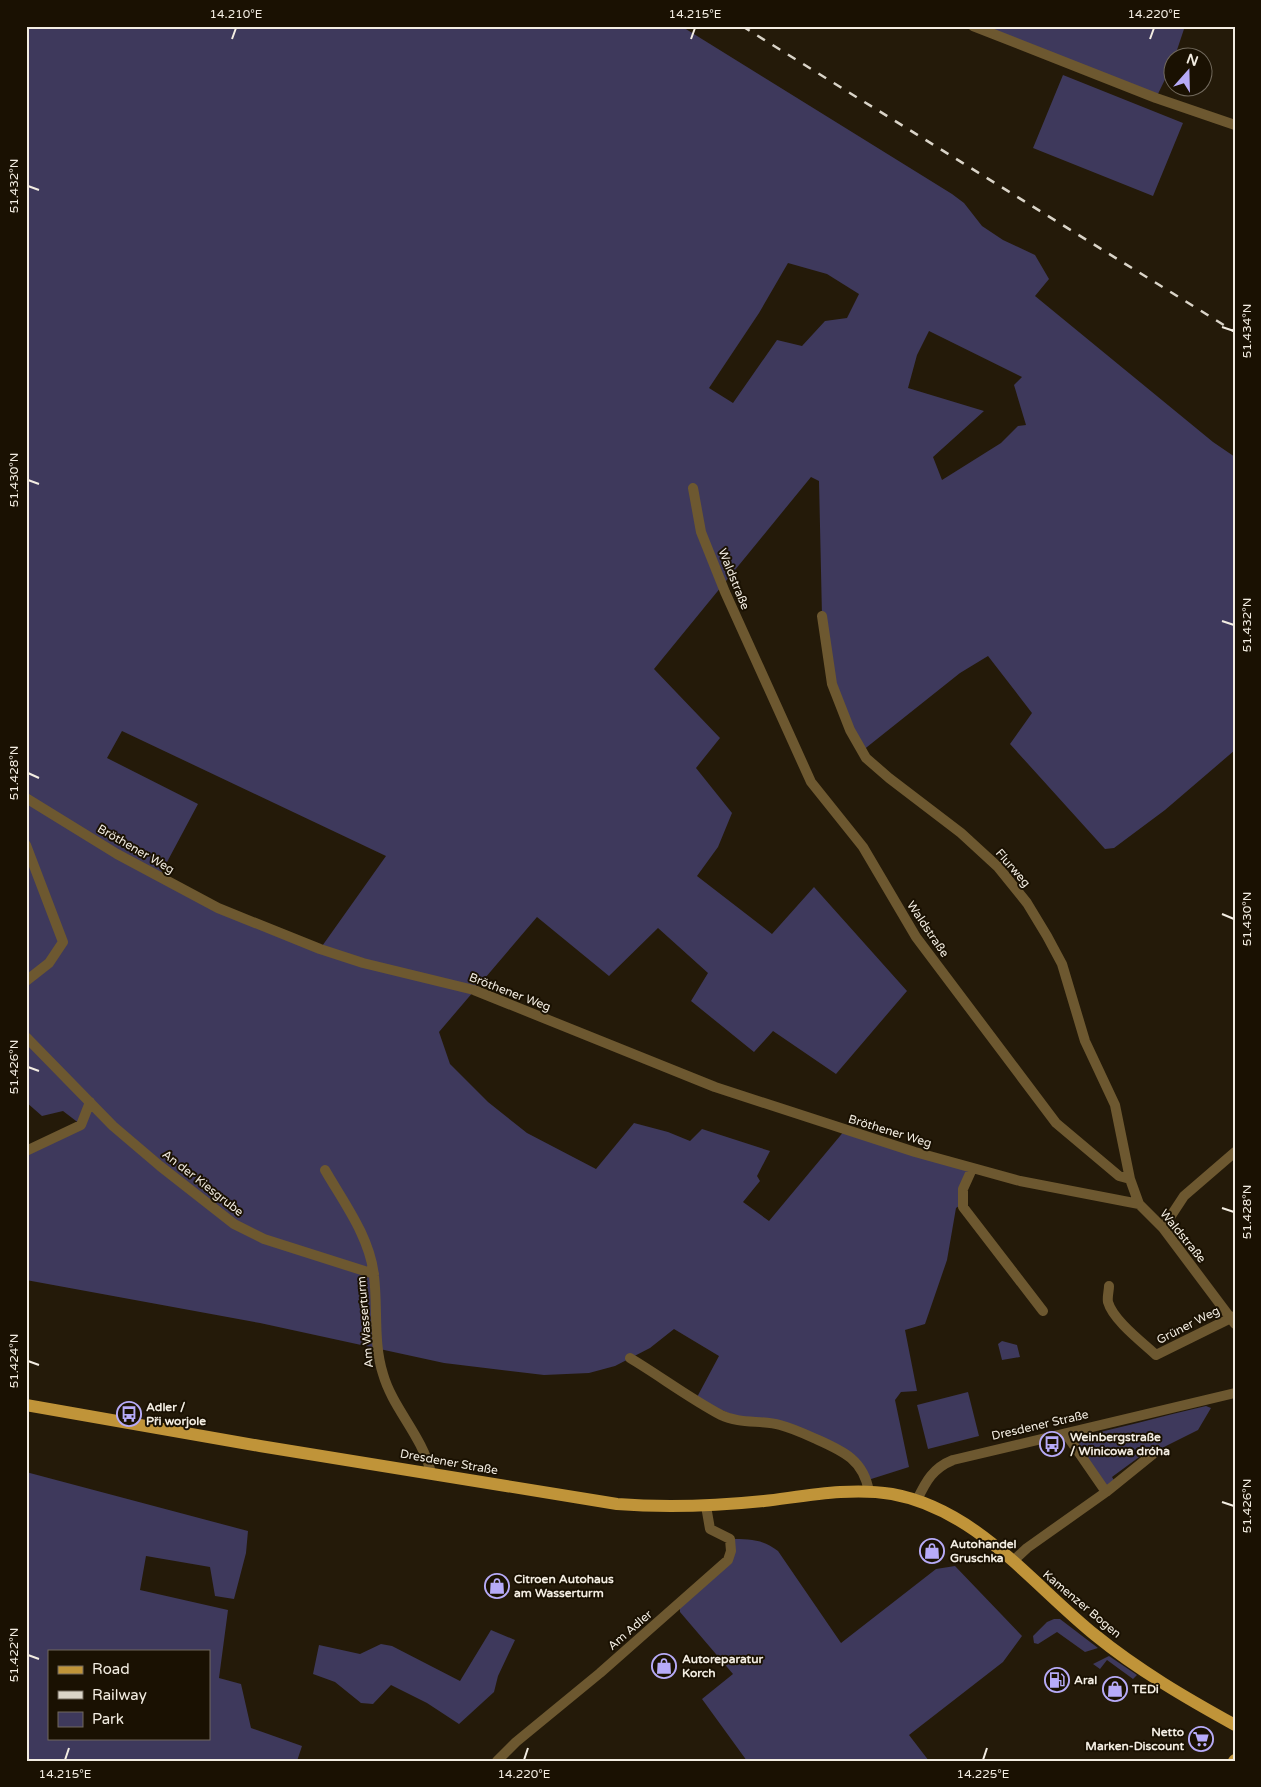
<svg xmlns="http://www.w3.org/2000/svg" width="1261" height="1787" font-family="'Varela Round',sans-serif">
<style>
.green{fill:#3e395c;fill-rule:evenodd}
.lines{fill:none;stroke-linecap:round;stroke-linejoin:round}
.minor{stroke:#6d5830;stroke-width:10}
.major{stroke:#c09439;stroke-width:12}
.rail{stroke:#dad4c8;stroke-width:2.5;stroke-dasharray:9 9;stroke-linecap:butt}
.ticks{fill:none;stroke:#f3ede2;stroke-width:2}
.labels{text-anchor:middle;stroke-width:4;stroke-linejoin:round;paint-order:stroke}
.street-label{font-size:12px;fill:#f3ede2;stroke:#1a1102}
.poi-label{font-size:12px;font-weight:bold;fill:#f3ede2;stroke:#1a1102;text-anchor:start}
.neatline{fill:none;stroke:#f3ede2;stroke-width:2}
.ticks-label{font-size:12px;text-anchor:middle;fill:#f3ede2}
</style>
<rect width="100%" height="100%" fill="#241a09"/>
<path class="green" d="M26 26H681L952 194 964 203 982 226 1003 240 1035 255 1049 279 1035 296 1213 442 1235 457V750L1165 810 1114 848 1105 849 1010 744 1032 713 988 656 960 673 862 751 832 683 822 616 819 481 811 477 654 669 720 738 696 768 732 813 718 847 697 876 772 934 814 887 907 991 836 1074 773 1031 754 1052 691 1001 708 973 658 928 609 976 537 917 439 1032 450 1064 488 1102 527 1133 596 1169 634 1123 668 1132 690 1141 702 1129 770 1151 757 1176 760 1181 743 1202 769 1221 845 1130 972 1169 962 1204 956 1208 947 1260 925 1324 905 1330 917 1391 901 1392 895 1400 909 1467 868 1480 863 1471 811 1437 747 1421 696 1399 719 1356 674 1329 650 1348 615 1366 589 1373 544 1375 444 1363 260 1323 26 1280V1151L80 1124 63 1111 42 1116 26 1102ZM788 263 827 274 859 294 847 318 825 321 802 346 777 340 733 403 709 388 759 313ZM929 331 1022 377 1014 385 1026 425 1018 426 1001 443 942 480 933 457 984 411 908 388 917 355ZM122 731 386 856 320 949 159 877 198 804 107 758Z
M973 26H1185L1172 65 1156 98Z
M1063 75 1183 123 1153 196 1033 148Z
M1002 1341 1017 1345 1020 1357 1002 1360 998 1344Z
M968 1392 979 1436 928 1449 917 1405Z
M1206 1406 1211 1408 1198 1430 1154 1452 1150 1449 1112 1477 1115 1482 1107 1486 1073 1438C1118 1429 1161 1416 1206 1406Z
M26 1472 248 1531 246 1553 234 1599 215 1596 210 1567 146 1556 140 1590 228 1610 219 1678 241 1684 251 1728 302 1746 297 1761H26ZM49 1651H209V1738H49Z
M730 1539C749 1539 763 1539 778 1551L841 1643 936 1569 955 1566 1022 1636 1003 1662 909 1735 929 1761H747L702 1699 733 1674 680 1612V1603L722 1566Z
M1054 1619H1060L1098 1648 1085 1652 1057 1632 1038 1644 1034 1643 1033 1636 1047 1622Z
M491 1630 515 1640 498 1676 494 1692 459 1724 427 1703 391 1685 373 1704 361 1703 335 1682 313 1674 319 1645 360 1654 381 1644 392 1646 460 1681Z
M1109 1656 1137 1675 1133 1679 1107 1660 1100 1669 1093 1664Z"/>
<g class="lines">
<path class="minor" d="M973 26 1156 98 1235 125
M693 488 701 532 725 592 811 782 863 847 916 937 1056 1123 1119 1176 1130 1179 1139 1204 1163 1228 1235 1324
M822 616 832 684 850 730 866 758 889 778 961 833 998 867 1027 903 1047 936 1062 964 1085 1041 1115 1105 1130 1179
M26 798 117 854 218 908 320 949 363 963 474 990 715 1087 915 1152 1020 1181 1139 1204
M26 845 63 942 49 963 26 981
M26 1037 113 1126 160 1166 234 1224 264 1239 374 1274
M26 1151 81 1125 90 1102
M972 1169 963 1189V1207L1043 1311
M325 1170C344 1203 370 1237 374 1276 378 1308 373 1343 383 1374 393 1409 422 1435 431 1473
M1163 1228 1184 1196 1235 1152
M1109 1286C1109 1291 1107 1297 1108 1302 1113 1320 1142 1342 1156 1355L1235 1316
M630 1358C660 1376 689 1398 721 1415 739 1424 761 1420 780 1425 792 1428 805 1434 816 1439 843 1451 864 1460 869 1492
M1066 1434 1106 1492
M917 1500C926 1481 933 1468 953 1460L1235 1393
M1013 1561 1027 1548 1106 1492 1153 1454
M497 1761 516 1742 600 1673 728 1560 731 1551 730 1539 710 1529 706 1506"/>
<path class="major" d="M26 1405 260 1446 617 1504C666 1508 715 1506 764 1501 806 1496 850 1487 892 1494 976 1509 1032 1584 1095 1635 1138 1670 1186 1698 1235 1725
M1234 1761 1235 1760"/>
<path class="rail" d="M742 26 1235 332"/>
</g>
<path class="ticks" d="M232 39 236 28M691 39 695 28M1150 39 1154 28M28 186 39 190M1222 327 1234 331M28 480 39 484M1222 621 1234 625M28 773 39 778M1222 914 1234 919M28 1067 39 1071M1222 1208 1234 1212M28 1361 39 1365M1222 1502 1234 1506M28 1655 39 1659M65 1760 69 1748M524 1760 528 1748M983 1760 987 1748"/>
<defs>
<symbol id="bus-ring" viewBox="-11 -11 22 22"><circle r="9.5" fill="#1a1102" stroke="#b7abf8" stroke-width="1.5"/><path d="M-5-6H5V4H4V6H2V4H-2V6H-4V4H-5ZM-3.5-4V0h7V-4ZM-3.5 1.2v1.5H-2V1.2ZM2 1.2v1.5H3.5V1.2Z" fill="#b7abf8"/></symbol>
<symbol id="shop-ring" viewBox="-11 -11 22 22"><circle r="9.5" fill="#1a1102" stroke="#b7abf8" stroke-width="1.5"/><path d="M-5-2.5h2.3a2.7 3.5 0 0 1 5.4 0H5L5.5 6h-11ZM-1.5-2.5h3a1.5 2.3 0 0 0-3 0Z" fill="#b7abf8"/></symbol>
<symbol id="fuel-ring" viewBox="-11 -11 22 22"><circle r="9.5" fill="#1a1102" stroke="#b7abf8" stroke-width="1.5"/><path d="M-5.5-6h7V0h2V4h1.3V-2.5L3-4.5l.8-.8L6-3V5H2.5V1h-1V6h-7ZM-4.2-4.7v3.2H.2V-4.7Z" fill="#b7abf8"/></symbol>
<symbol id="supermarket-ring" viewBox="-11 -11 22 22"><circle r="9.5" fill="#1a1102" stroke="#b7abf8" stroke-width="1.5"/><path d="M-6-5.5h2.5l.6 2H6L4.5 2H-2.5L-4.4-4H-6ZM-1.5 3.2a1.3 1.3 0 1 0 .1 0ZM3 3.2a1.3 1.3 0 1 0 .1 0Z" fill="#b7abf8"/></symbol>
</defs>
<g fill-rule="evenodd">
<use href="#bus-ring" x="115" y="1400" width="28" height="28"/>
<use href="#bus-ring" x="1038" y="1430" width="28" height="28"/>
<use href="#shop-ring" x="918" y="1537" width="28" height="28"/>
<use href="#shop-ring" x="483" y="1572" width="28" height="28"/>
<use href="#shop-ring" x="650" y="1652" width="28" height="28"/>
<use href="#fuel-ring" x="1043" y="1666" width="28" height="28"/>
<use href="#shop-ring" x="1101" y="1675" width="28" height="28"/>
<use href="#supermarket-ring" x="1187" y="1725" width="28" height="28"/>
</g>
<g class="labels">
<g class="street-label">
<text transform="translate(734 579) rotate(68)" y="4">Waldstraße</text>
<text transform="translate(136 849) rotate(30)" y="4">Bröthener Weg</text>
<text transform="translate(1013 868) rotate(49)" y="4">Flurweg</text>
<text transform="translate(928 929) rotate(56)" y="4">Waldstraße</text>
<text transform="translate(510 992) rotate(21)" y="4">Bröthener Weg</text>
<text transform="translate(890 1131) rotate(17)" y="4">Bröthener Weg</text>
<text transform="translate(203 1183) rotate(38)" y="4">An der Kiesgrube</text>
<text transform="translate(1183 1236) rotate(51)" y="4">Waldstraße</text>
<text transform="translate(365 1322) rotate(-95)" y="4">Am Wasserturm</text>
<text transform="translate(1188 1325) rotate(-27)" y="4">Grüner Weg</text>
<text transform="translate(1040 1425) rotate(-13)" y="4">Dresdener Straße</text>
<text transform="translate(449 1462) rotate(10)" y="4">Dresdener Straße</text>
<text transform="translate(1082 1604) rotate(40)" y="4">Kamenzer Bogen</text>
<text transform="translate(630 1630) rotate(-41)" y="4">Am Adler</text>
</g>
<g class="poi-label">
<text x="146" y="1411">Adler /<tspan x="146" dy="14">Při worjole</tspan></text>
<text x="1070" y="1441">Weinbergstraße<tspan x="1070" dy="14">/ Winicowa dróha</tspan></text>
<text x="950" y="1548">Autohandel<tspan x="950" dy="14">Gruschka</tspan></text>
<text x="514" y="1583">Citroen Autohaus<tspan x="514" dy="14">am Wasserturm</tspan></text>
<text x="682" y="1663">Autoreparatur<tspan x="682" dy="14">Korch</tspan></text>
<text x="1074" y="1684">Aral</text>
<text x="1132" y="1693">TEDi</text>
<text x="1184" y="1736" text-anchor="end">Netto<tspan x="1184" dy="14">Marken-Discount</tspan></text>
</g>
</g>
<rect width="1261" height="1787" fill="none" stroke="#1a1102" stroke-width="55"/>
<rect x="48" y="1650" width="162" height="90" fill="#1a1102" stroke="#71695c"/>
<rect x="58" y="1666" width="25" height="8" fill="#c09439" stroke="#71695c"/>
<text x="92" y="1674" font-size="15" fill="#f3ede2">Road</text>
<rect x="58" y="1691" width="25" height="8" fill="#dad4c8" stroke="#71695c"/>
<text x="92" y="1700" font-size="15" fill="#f3ede2">Railway</text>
<rect x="58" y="1712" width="25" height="15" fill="#3e395c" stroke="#71695c"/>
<text x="92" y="1724" font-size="15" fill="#f3ede2">Park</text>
<g transform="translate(1188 72) rotate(20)"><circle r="24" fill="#1a1102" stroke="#71695c"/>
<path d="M0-4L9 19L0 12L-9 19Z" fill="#b7abf8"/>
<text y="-8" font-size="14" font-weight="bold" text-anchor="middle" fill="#f3ede2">N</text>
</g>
<rect x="28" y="28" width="1206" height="1732" class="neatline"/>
<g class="ticks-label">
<text x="236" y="18">14.210°E</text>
<text x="695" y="18">14.215°E</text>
<text x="1154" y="18">14.220°E</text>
<text transform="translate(14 186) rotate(-90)" y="4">51.432°N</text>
<text transform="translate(1247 331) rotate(-90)" y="4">51.434°N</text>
<text transform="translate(14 480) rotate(-90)" y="4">51.430°N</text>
<text transform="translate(1247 625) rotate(-90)" y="4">51.432°N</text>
<text transform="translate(14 773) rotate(-90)" y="4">51.428°N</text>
<text transform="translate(1247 919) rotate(-90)" y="4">51.430°N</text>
<text transform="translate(14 1067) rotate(-90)" y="4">51.426°N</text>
<text transform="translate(1247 1212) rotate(-90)" y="4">51.428°N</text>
<text transform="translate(14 1361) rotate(-90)" y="4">51.424°N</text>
<text transform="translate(1247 1506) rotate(-90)" y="4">51.426°N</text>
<text transform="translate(14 1655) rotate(-90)" y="4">51.422°N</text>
<text x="65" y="1778">14.215°E</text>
<text x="524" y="1778">14.220°E</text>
<text x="983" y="1778">14.225°E</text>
</g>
</svg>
